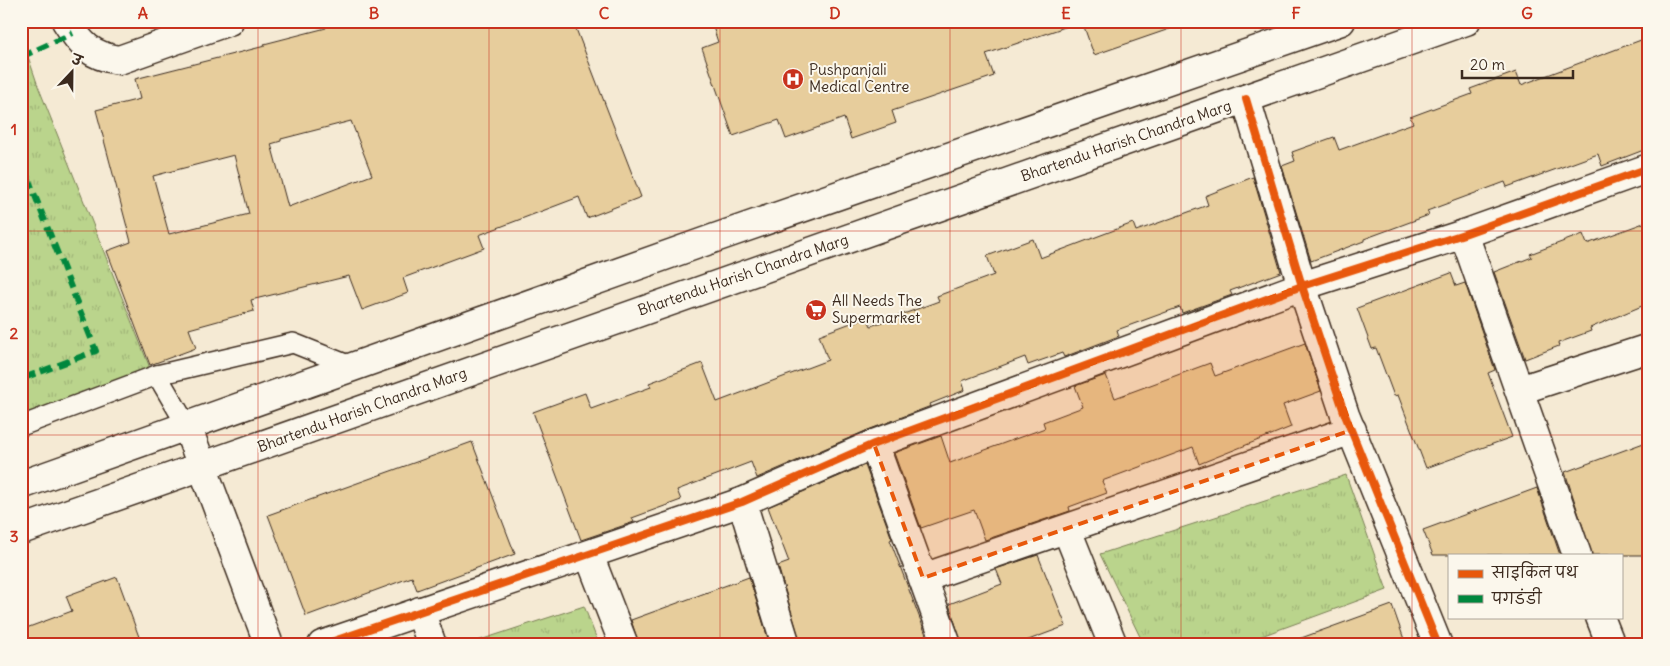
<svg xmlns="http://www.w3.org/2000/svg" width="1670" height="666" font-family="Delius,'Playpen Sans Deva',sans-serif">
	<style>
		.park { fill: url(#park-tufts); stroke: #7a7f55 }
		.building { fill: #e7cd9c; stroke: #3b2a1e; fill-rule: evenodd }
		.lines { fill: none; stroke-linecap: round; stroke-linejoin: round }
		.lane-casing { stroke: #3b2a1e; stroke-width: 22 }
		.street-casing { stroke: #3b2a1e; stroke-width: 31 }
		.secondary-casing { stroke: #3b2a1e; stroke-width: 31 }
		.lane { stroke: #fbf7ec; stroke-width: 19 }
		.street { stroke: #fbf7ec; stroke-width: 28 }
		.secondary { stroke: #fbf7ec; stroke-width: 28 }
		.quiet { stroke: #00873e; stroke-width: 6; stroke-dasharray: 12 6; stroke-linecap: butt }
		.cycleway-casing { stroke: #fbf7ec; stroke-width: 11 }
		.cycleway { stroke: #e8590c; stroke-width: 8 }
		.marked { fill: #e8590c; fill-opacity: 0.2; stroke: #e8590c; stroke-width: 4; stroke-dasharray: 10 6; stroke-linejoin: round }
		.grid { fill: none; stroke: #c8321e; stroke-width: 1; stroke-opacity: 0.55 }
		.labels { text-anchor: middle; stroke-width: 4; stroke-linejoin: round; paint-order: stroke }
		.poi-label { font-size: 15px; fill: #3b2a1e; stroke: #fbf7ec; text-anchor: start }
		.street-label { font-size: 15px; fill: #3b2a1e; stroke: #fbf7ec }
		.neatline { fill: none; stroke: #c8321e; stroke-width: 2 }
		.grid-label { font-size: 16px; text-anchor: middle; font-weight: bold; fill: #c8321e }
	</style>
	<defs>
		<pattern id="park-tufts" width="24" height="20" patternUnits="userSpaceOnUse" patternTransform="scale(1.25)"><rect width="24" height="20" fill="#bad48c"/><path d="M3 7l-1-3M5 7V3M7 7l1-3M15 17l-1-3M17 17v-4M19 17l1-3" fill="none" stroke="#a1b678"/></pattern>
	</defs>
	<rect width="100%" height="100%" fill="#f5ead4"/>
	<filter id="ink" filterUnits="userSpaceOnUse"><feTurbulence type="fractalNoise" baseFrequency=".02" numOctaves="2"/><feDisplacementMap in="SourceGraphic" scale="10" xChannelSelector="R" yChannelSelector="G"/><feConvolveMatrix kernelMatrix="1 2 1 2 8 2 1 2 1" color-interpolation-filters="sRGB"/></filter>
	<g filter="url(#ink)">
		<!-- park -->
		<g class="park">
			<polygon points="21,36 38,86 152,373 21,419"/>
			<polygon points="1346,475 1387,590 1237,645 1144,645 1100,554"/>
			<polygon points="584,606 599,645 465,645"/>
		</g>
		<!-- building -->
		<g class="building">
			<path d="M324 21H573L641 197 587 218 579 197 479 235 484 248 403 278 408 293 362 310 349 276 251 300 254 311 189 329 196 348 150 365 107 251 131 242 96 110 140 99 135 79 265 46 264 44 326 28ZM351 121 372 175 288 207 271 144 281 141V139ZM234 155 249 214 169 234 153 176Z"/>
			<polygon points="711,21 1067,21 1068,26 986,54 994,76 892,111 896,123 851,139 844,118 786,139 779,120 733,136 702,48 718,42"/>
			<polygon points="1082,21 1177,21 1178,26 1094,55"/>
			<polygon points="1649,37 1649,148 1602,166 1598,154 1507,187 1505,182 1427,211 1429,215 1364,239 1364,241 1311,261 1282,166 1295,161 1292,152 1334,137 1339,150 1413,123 1410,117 1472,94 1470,89 1516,72 1521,85"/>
			<polygon points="1253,177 1281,272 1230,291 1232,295 1182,313 1180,307 1117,330 1119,336 1064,357 1062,353 1028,365 1025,357 962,381 965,390 930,404 931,406 868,430 757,478 751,462 677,490 681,500 632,518 634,522 581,540 533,412 585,393 591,409 651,387 649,383 702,363 717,402 828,360 819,335 867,317 871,326 939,301 937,296 994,275 987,256 1033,239 1040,258 1133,223 1136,231 1208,205 1205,196"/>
			<polygon points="1649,221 1649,303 1590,328 1591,331 1558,343 1559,346 1525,359 1494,272 1532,257 1530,254 1583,234 1587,244"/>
			<polygon points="1451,273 1456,286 1465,283 1495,370 1488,373 1512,437 1426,468 1398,395 1394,396 1376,348 1372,349 1357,308"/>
			<polygon points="1305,343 1321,391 1283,405 1291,427 1199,464 1193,447 1102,481 1107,493 1069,507 1070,511 985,540 974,510 921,528 894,453 941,436 950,463 1045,428 1043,422 1083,407 1075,386 1106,375 1115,398 1210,363 1215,376"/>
			<polygon points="1649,441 1649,555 1592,555 1565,472"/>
			<polygon points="472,442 515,554 417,590 412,577 306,616 268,515"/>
			<polygon points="865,465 892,539 890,540 930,645 801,645 778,566 789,562 768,507"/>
			<polygon points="1537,488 1560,555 1433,555 1423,530"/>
			<polygon points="1038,555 1066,626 1015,645 962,645 949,604 1002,584 996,569"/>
			<polygon points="117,577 142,645 21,645 21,630 72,611 66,596"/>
			<polygon points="749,577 770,645 639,645 631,620"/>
			<polygon points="1392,605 1406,645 1294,645 1293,641"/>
		</g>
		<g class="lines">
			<!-- lane casing -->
			<g class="lane-casing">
				<g id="lane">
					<polyline points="157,375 187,426"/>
					<polyline points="21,426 157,375 293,343 353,367"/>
				</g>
			</g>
			<!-- street casing -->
			<g class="street-casing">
				<g id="street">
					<path d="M66 21C81 45 91 56 119 60L229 21"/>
					<polyline points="1246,99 1302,286 1345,415 1438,645"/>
					<polyline points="1464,234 1577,555"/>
					<polyline points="1520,390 1649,348"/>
					<polyline points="187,426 269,645"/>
					<polyline points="874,444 947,645"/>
					<polyline points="742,502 786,645"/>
					<polyline points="1067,530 1113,645"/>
					<polyline points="589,555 624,645"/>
					<polyline points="923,578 1352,430"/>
					<polyline points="420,611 432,645"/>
					<polyline points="1600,617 1611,645"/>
					<polyline points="322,645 742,502 874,444 1302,286 1464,234 1649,168"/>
				</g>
			</g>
			<!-- secondary casing -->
			<g class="secondary-casing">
				<g id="secondary">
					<polyline points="21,485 715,238 1341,21"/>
					<polyline points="21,530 1466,21"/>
				</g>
			</g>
			<!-- lane -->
			<use href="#lane" class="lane"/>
			<!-- street -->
			<use href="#street" class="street"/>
			<!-- secondary -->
			<use href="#secondary" class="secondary"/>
			<!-- quiet -->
			<g class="quiet">
				<polyline points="21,57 73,33"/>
				<polyline points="21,160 96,351 21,379"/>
			</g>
			<!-- cycleway casing -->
			<g class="cycleway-casing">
				<g id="cycleway">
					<polyline points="1246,99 1302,286 1345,415 1438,645"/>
					<polyline points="322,645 742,502 874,444 1302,286 1464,234 1649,168"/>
				</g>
			</g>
			<!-- cycleway -->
			<use href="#cycleway" class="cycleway"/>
		</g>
	</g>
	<!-- marked area -->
	<path class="marked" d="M1302 286 1352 430 923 578 874 444Z"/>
	<!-- grid -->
	<path class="grid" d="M258 21V645M489 21V645M720 21V645M950 21V645M1181 21V645M1412 21V645M21 231H1649M21 435H1649"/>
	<!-- icons -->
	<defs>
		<g id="hospital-disc" transform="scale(1.125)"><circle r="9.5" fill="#c8321e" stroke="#fbf7ec"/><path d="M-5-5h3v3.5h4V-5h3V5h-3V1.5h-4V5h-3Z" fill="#fff"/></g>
		<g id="supermarket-disc" transform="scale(1.125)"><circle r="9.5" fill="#c8321e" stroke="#fbf7ec"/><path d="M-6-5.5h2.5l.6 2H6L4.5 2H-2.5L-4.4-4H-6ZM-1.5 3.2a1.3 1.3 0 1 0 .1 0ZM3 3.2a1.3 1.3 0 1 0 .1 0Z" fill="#fff"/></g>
	</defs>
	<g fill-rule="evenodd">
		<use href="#hospital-disc" x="793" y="79"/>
		<use href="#supermarket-disc" x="816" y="310"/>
	</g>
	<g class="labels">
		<!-- poi labels -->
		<g class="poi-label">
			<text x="809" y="75">Pushpanjali<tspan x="809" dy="17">Medical Centre</tspan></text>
			<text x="832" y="306">All Needs The<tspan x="832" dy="17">Supermarket</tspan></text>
		</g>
		<!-- street labels -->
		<g class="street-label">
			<text transform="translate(1126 141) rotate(-19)" y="5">Bhartendu Harish Chandra Marg</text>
			<text transform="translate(743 275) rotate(-19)" y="5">Bhartendu Harish Chandra Marg</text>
			<text transform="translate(362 410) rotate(-20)" y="5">Bhartendu Harish Chandra Marg</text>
		</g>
	</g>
	<!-- margin -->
	<rect width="1670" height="666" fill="none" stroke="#fbf7ec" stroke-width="55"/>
	<!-- legend -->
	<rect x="1448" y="554" width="175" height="65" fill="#fbf7ec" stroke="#aea59a"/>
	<rect x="1458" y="570" width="25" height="8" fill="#e8590c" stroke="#aea59a"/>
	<text x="1492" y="578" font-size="15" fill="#3b2a1e">साइकिल पथ</text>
	<rect x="1458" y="595" width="25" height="8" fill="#00873e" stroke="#aea59a"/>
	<text x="1492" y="604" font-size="15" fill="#3b2a1e">पगडंडी</text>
	<!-- north arrow -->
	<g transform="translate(72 72) rotate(22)" stroke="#fbf7ec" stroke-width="4" paint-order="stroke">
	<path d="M0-4L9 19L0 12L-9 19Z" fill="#3b2a1e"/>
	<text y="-8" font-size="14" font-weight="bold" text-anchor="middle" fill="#3b2a1e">उ</text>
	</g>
	<!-- scale -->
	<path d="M1462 70v8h111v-8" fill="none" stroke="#3b2a1e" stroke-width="2.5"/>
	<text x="1470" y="70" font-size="15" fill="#3b2a1e" stroke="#fbf7ec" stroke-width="4" paint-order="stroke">20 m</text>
	<rect x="28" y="28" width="1614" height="610" class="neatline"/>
	<g class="grid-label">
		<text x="143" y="19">A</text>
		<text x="374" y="19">B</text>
		<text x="604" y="19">C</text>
		<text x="835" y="19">D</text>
		<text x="1066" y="19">E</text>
		<text x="1296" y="19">F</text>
		<text x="1527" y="19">G</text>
		<text x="14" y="135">1</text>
		<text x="14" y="339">2</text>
		<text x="14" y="542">3</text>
	</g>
</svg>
